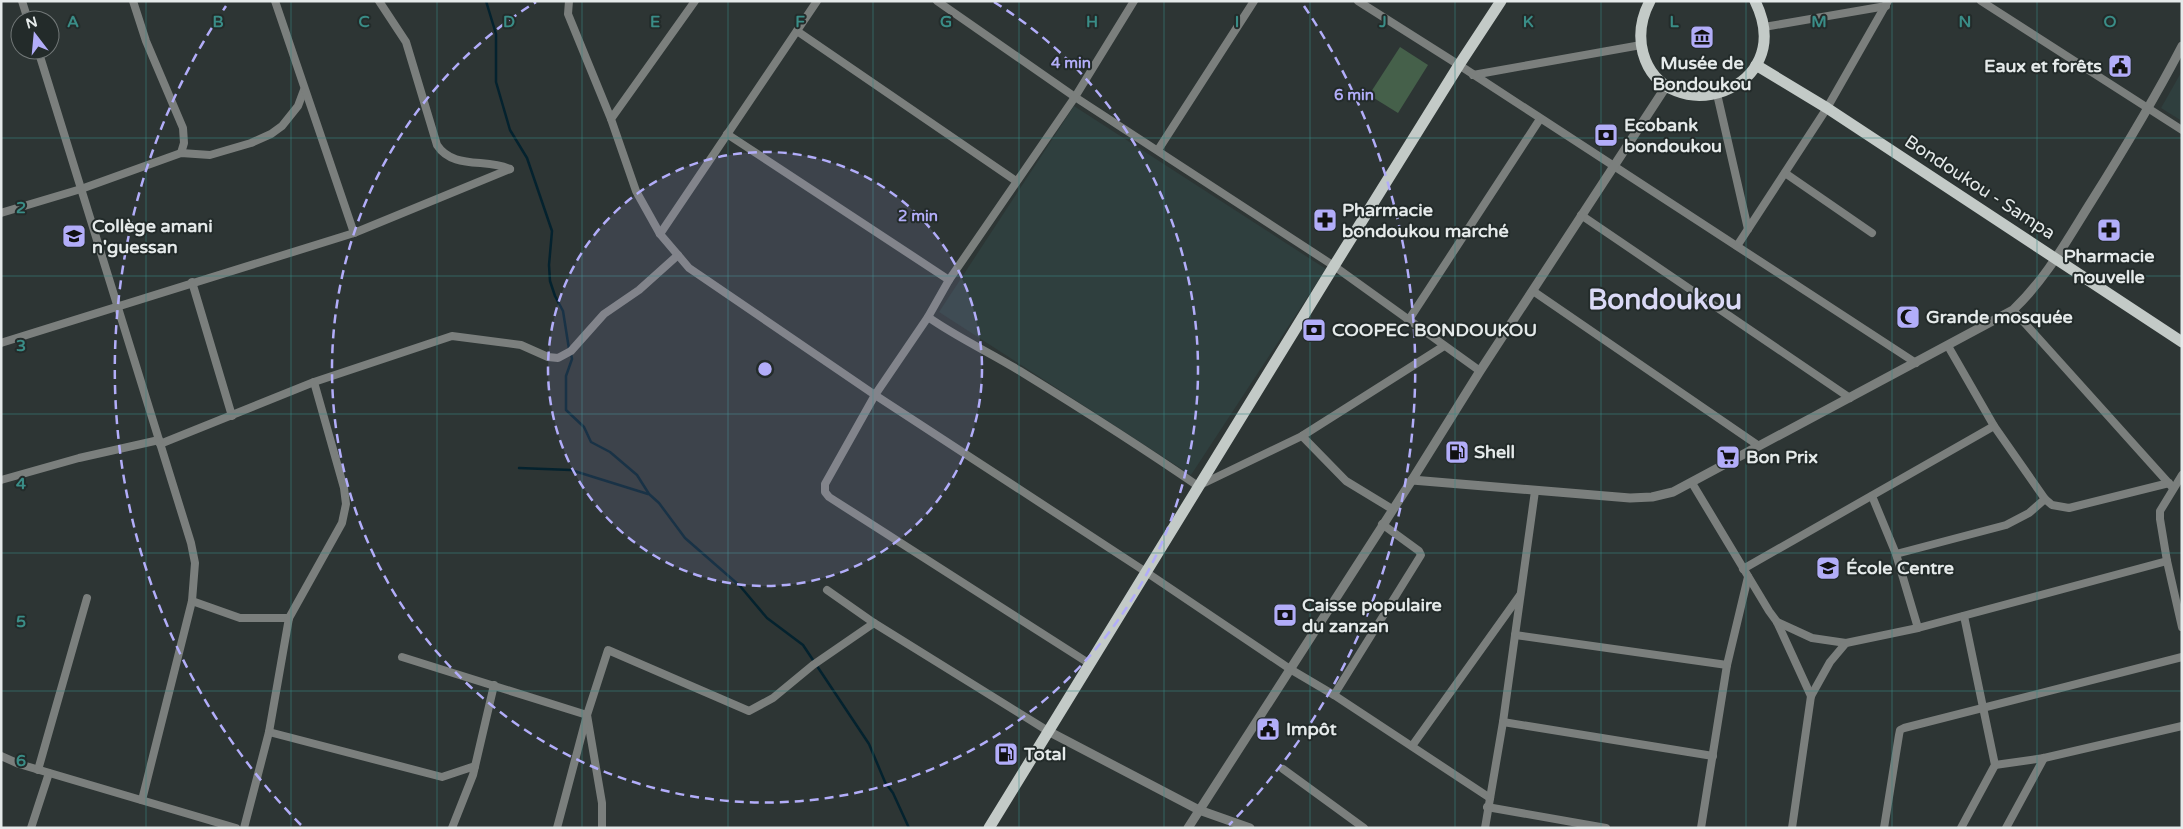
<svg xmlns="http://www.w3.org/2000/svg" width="2183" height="829" font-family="'Varela Round',sans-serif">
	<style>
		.built { fill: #2f3f3e }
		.green { fill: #45604a }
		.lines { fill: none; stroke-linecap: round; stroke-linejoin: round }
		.stream { stroke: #04222e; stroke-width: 2.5 }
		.minor { stroke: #7b7f7d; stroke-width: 8 }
		.tertiary { stroke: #7b7f7d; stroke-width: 9 }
		.primary { stroke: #c3cac7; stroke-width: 11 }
		.grid { fill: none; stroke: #3a8d87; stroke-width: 1; stroke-opacity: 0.55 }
		.ring { fill: none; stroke: #b2adf9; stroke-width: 2.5; stroke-dasharray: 9 6 }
		.labels { text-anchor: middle; stroke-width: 4; stroke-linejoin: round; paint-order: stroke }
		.poi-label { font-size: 18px; font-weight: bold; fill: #e5eaea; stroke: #232b2a; text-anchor: start }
		.street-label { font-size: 18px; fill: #e5eaea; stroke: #232b2a }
		.town-label { font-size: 28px; font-weight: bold; fill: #dad9f6; stroke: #232b2a }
		.grid-label { font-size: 16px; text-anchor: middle; font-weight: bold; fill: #3a8d87; stroke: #232b2a; stroke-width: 4; stroke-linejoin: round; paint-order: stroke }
		.centre { fill: #b2adf9; stroke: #232b2a; stroke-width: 2.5 }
		.ring-label { font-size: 15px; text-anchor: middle; font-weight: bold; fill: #b2adf9; stroke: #232b2a; stroke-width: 4; stroke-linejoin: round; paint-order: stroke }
	</style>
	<rect width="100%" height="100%" fill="#2d3534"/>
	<!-- built -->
	<g class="built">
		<polygon points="2182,71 2182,121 2161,108"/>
		<polygon points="1074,106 1326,269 1191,475 939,312"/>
	</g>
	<!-- green -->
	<polygon class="green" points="1400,47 1428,65 1398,113 1369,95"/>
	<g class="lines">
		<!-- stream -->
		<g class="stream">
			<polyline points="486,1 496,34 496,82 510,130 527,158 552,231 549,265 550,281 555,296 563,311 569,349"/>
			<polyline points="571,354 572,359 566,376 566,410 584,427 591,442 610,452 637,475 649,494 659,503 685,538 740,586 767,618 803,645 869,744 885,782 893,793 909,828"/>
			<polyline points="519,468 571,470 648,494"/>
		</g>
		<!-- minor -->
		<g class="minor">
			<polyline points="22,1 28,20"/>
			<polyline points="133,1 146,41 183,128 184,143 181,153"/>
			<path d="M379 1 406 42 437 145C453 170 487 158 510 169"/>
			<polyline points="569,1 568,14 611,119"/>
			<polyline points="695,1 611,119 636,191 660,234 689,268 875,395 1146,572 1290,669 1334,695 1490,798"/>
			<polyline points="937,1 1075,97 1334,266 1480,371"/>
			<polyline points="1358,1 1459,65 1916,363"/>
			<polyline points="1981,1 2182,130"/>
			<polyline points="1764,27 1886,6"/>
			<polyline points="797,31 1016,181"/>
			<polyline points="38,50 191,543 195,563 192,601 142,800"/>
			<polyline points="1473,75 1641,45"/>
			<polyline points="1717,94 1748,229"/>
			<polyline points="727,134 949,280"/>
			<polyline points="1158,150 1254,1"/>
			<polyline points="1785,173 1872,233"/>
			<polyline points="1,213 81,189 181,153 210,155 251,143 271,134 282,126 298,106 304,90"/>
			<polyline points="1581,215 1850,398"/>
			<polyline points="354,233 510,169"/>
			<polyline points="660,234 817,1"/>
			<polyline points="1737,246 1827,108 1888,1"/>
			<polyline points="192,282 232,416"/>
			<polyline points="1533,291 1759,446"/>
			<polyline points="2013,310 2173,488"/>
			<path d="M928 317C958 338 989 352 1020 371 1080 408 1140 446 1198 486L1302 436 1444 346"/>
			<polyline points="1408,321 1540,119"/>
			<polyline points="1,343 354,233 275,1"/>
			<polyline points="1302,436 1346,481 1392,509"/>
			<polyline points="160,444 314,382 452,336 521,345 548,357 558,358 571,351 604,314 639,290 678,255"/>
			<polyline points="1,480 79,458 159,440"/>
			<polyline points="1692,483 1769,611 1777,622 1811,696"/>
			<polyline points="1872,496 1896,554 1918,628"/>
			<polyline points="2045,499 2052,505 2069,508 2169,483"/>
			<polyline points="1896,554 2006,525 2029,513 2045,499 1994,426 1948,346"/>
			<polyline points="2167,561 2182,627"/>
			<polyline points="1743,569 1994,426"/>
			<polyline points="827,590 874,623 1048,731"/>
			<polyline points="192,601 240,618 289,618"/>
			<polyline points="1777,622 1812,638 1846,643"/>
			<polyline points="1515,635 1727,665"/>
			<polyline points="402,657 587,715 602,803 602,828"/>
			<polyline points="1090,664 829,497 825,492 825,484 875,395 928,317 949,280 1075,97 1134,1"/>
			<polyline points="1334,695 1421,555 1419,551 1382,524"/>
			<polyline points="1503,722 1713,756"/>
			<polyline points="269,732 442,777 475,766"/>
			<polyline points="1412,746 1520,595"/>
			<polyline points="1,756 19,764 236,828"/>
			<polyline points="1995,765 2044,758 2182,726"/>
			<polyline points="1283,769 1364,828"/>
			<polyline points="38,770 87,598"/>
			<polyline points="1487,807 1606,828"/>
			<polyline points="31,828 49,773"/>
			<polyline points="244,828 269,732 289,618 342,523 346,504 344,488 314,382"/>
			<polyline points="452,828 473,775 494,685"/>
			<polyline points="557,828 587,715 608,650 749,711 773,698 813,665 874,623"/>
			<polyline points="1485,828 1503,722 1535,491"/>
			<polyline points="1701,828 1727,665 1748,577"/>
			<polyline points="1792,828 1811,696 1830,662 1846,643 1918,628 2167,561 2160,519 2160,511 2182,475"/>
			<polyline points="1884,828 1899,735 1900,730 1904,728 2182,657"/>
			<polyline points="1961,828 1995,765 1964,616"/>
			<polyline points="2006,828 2044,758"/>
		</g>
		<!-- tertiary -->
		<g class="tertiary">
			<path d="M1412 480 1630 498 1652 497 1673 492 2013 310C2046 279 2067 240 2091 202 2123 151 2154 100 2182 46"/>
			<polyline points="1048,731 1199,810 1250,828"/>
			<polyline points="1188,828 1412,480 1480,371 1667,85"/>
		</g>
		<!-- primary -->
		<g class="primary">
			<path d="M1650 1C1641 18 1638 34 1643 53 1665 132 1800 92 1755 1"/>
			<polyline points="1756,65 1827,108 2182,342"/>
			<polyline points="989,828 1334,266 1459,65 1501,1"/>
		</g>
	</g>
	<!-- grid -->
	<path class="grid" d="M146 1V828M291 1V828M437 1V828M582 1V828M728 1V828M873 1V828M1019 1V828M1164 1V828M1310 1V828M1455 1V828M1601 1V828M1746 1V828M1892 1V828M2037 1V828M1 138H2182M1 276H2182M1 414H2182M1 553H2182M1 691H2182"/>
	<!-- distance rings -->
	<circle cx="765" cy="369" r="217" fill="#b2adf9" fill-opacity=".12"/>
	<g class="ring">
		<circle cx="765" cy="369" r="217"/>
		<path d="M994 2A433 433 0 1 1 536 2"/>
		<path d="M301 825A650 650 0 0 1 226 6M1304 6A650 650 0 0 1 1229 825"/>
	</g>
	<!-- icons -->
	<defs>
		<g id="museum-square" transform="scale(1.25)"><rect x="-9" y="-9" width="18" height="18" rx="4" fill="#b2adf9" stroke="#232b2a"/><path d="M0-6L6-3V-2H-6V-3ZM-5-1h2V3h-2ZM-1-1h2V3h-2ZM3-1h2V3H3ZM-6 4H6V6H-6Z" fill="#111"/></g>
		<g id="civic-square" transform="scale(1.25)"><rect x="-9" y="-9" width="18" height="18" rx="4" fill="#b2adf9" stroke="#232b2a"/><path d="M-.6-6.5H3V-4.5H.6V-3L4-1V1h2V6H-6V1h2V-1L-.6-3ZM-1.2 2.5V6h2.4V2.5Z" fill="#111"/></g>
		<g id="bank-square" transform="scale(1.25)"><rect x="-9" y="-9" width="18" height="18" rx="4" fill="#b2adf9" stroke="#232b2a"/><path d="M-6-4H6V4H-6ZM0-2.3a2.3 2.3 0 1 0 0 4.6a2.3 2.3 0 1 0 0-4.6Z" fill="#111"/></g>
		<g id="pharmacy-square" transform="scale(1.25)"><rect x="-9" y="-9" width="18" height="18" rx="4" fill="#b2adf9" stroke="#232b2a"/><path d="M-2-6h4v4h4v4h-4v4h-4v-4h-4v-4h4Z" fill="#111"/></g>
		<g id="school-square" transform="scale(1.25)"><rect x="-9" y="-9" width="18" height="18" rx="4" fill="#b2adf9" stroke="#232b2a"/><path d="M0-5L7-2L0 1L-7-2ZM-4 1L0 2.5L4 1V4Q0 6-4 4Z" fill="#111"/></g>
		<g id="mosque-square" transform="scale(1.25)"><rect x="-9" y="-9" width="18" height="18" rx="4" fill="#b2adf9" stroke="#232b2a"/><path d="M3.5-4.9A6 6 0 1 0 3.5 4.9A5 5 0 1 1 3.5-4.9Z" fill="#111"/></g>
		<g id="fuel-square" transform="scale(1.25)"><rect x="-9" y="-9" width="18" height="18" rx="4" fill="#b2adf9" stroke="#232b2a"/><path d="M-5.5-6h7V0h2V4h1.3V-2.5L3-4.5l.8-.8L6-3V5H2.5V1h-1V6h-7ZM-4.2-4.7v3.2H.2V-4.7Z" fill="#111"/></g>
		<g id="supermarket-square" transform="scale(1.25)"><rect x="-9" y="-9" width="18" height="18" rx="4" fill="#b2adf9" stroke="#232b2a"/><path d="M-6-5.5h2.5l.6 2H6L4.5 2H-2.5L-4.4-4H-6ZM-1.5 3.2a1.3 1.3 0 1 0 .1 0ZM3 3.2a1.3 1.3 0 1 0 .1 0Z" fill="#111"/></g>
	</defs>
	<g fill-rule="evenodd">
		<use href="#museum-square" x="1702" y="37"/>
		<use href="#civic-square" x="2120" y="66"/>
		<use href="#bank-square" x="1606" y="135"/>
		<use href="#pharmacy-square" x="1325" y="220"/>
		<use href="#pharmacy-square" x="2109" y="230"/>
		<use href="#school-square" x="74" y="236"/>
		<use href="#mosque-square" x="1908" y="317"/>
		<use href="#bank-square" x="1314" y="330"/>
		<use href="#fuel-square" x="1457" y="452"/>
		<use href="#supermarket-square" x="1728" y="457"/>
		<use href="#school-square" x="1828" y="568"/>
		<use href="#bank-square" x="1285" y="615"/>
		<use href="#civic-square" x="1268" y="729"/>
		<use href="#fuel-square" x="1006" y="754"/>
	</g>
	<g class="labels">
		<!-- poi labels -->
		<g class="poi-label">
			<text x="1702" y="69" text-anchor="middle">Musée de<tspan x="1702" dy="21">Bondoukou</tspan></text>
			<text x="2102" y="72" text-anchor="end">Eaux et forêts</text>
			<text x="1624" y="131">Ecobank<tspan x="1624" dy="21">bondoukou</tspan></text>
			<text x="1342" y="216">Pharmacie<tspan x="1342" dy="21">bondoukou marché</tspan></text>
			<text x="92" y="232">Collège amani<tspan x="92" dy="21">n'guessan</tspan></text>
			<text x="2109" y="262" text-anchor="middle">Pharmacie<tspan x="2109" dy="21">nouvelle</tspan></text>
			<text x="1926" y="323">Grande mosquée</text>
			<text x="1332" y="336">COOPEC BONDOUKOU</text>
			<text x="1474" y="458">Shell</text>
			<text x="1746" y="463">Bon Prix</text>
			<text x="1846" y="574">École Centre</text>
			<text x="1302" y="611">Caisse populaire<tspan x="1302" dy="21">du zanzan</tspan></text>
			<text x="1286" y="735">Impôt</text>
			<text x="1024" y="760">Total</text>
		</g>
		<!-- street labels -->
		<g class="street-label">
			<text transform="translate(1980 187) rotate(33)" y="6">Bondoukou - Sampa</text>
		</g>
		<!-- town labels -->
		<g class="town-label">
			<text x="1665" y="309">Bondoukou</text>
		</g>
	</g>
	<g class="grid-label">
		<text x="73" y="27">A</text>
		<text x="218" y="27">B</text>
		<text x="364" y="27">C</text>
		<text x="509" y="27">D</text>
		<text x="655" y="27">E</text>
		<text x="800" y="27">F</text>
		<text x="946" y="27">G</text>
		<text x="1092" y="27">H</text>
		<text x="1237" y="27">I</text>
		<text x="1383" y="27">J</text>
		<text x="1528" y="27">K</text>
		<text x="1674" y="27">L</text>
		<text x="1819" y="27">M</text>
		<text x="1965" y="27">N</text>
		<text x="2110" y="27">O</text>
		<text x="21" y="213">2</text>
		<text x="21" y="351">3</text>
		<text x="21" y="489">4</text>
		<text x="21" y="627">5</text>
		<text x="21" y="766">6</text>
	</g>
	<circle cx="765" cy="369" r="8" class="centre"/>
	<g class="ring-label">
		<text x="1071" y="68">4 min</text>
		<text x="1354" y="100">6 min</text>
		<text x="918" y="221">2 min</text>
	</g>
	<!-- border -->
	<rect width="2183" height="829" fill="none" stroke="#e5eaea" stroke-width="5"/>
	<!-- north arrow -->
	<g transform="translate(35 35) rotate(344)"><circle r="24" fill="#232b2a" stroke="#717777"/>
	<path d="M0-4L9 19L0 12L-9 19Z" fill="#b2adf9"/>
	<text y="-8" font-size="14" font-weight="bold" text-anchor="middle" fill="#e5eaea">N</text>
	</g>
</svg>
